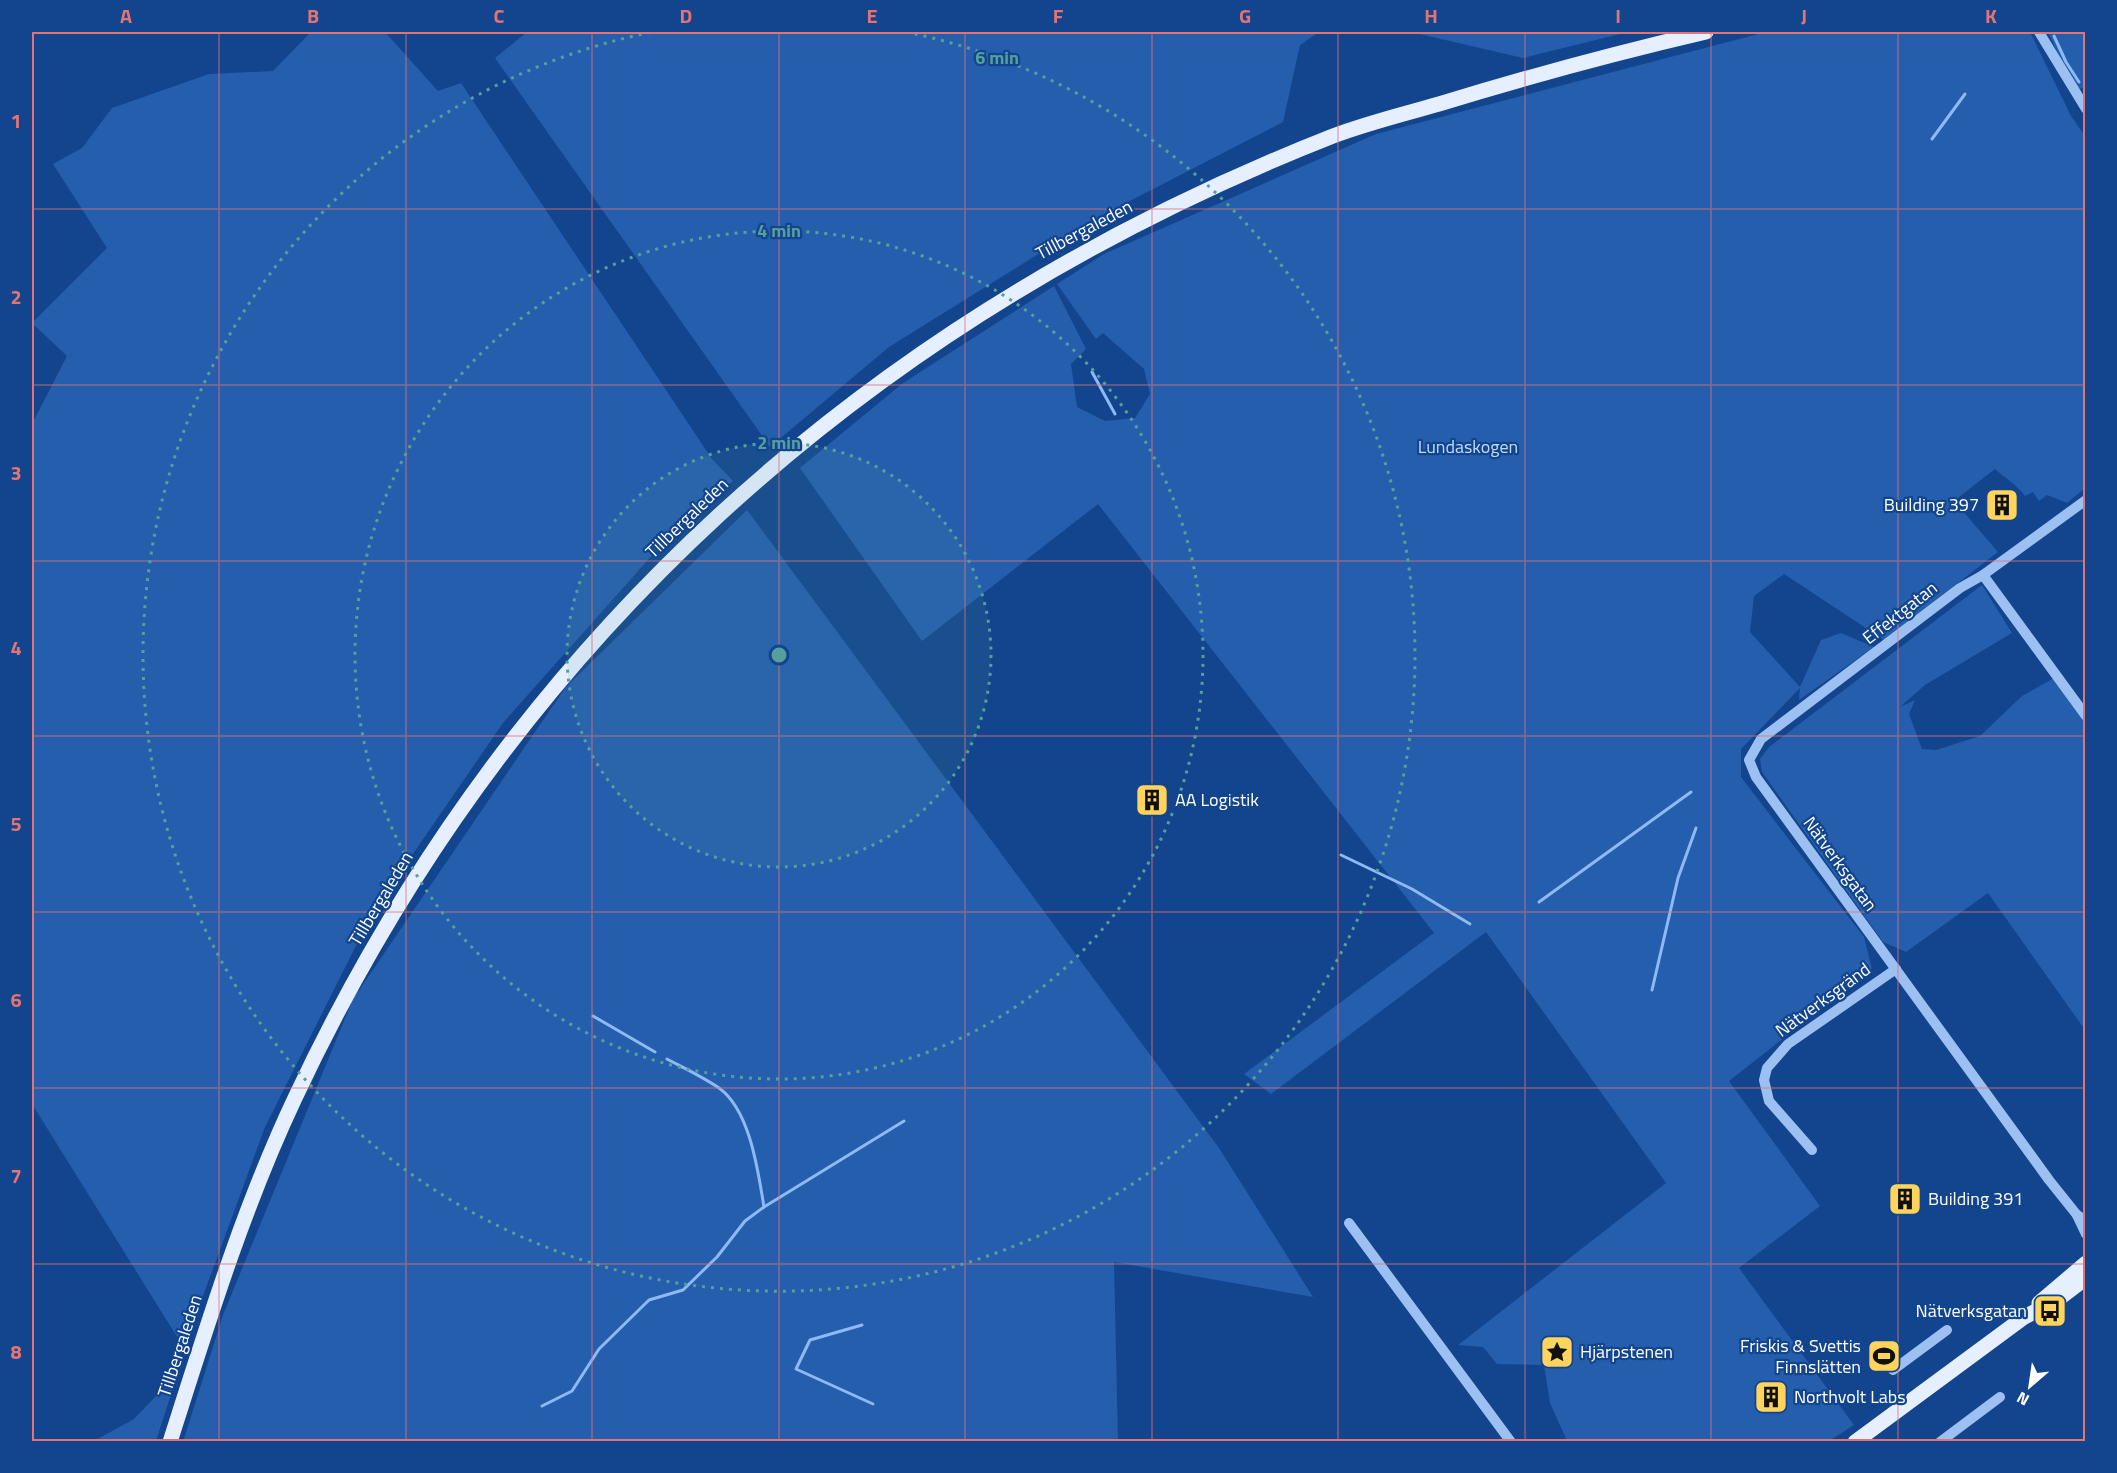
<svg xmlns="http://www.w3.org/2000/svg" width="2117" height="1473" font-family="'Titillium Web',sans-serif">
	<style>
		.green { fill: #245ead }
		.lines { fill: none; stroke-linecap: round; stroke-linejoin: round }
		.stream { stroke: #8dbaf5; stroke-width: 3 }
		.minor { stroke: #9cc0f1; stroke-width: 10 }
		.major { stroke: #e6efff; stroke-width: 15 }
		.grid { fill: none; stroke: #e47373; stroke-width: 1.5; stroke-opacity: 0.55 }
		.ring { fill: none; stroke: #579f9a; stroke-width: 3; stroke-dasharray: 3 6 }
		.labels { text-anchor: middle; stroke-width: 4.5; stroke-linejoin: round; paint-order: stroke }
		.street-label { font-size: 18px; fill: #fff; stroke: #12458e }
		.park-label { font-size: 18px; fill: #c2dbfc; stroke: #12458e }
		.poi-label { font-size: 18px; fill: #fff; stroke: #12458e; text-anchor: start }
		.centre { fill: #579f9a; stroke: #12458e; stroke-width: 3 }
		.ring-label { font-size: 18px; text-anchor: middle; font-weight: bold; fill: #579f9a; stroke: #12458e; stroke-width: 4.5; stroke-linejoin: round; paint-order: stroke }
		.neatline { fill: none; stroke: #e47373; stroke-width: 2 }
		.grid-label { font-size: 20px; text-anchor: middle; font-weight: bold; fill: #e47373 }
	</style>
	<rect width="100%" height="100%" fill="#12458e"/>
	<!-- green -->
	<g class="green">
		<polygon points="311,32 385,32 438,91 461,83 712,459 733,481 662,544 503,723 373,912 265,1127 184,1348 32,1104 32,424 67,356 32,323 107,248 53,164 82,148 112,108 209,74 273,71"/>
		<polygon points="527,32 1319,32 1300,45 1283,122 1093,220 889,347 770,447 495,58"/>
		<polygon points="1411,32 1628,32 1523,58"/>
		<path d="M1766 32H2030L2071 116 2085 136V488L2067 503 2047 495 2039 501 2033 492 2025 496C2017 485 2005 478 1995 469L1954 501 1998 552 1884 640 1784 574 1754 596 1750 632 1800 687 1821 640 1841 633 1874 647 1799 700 1800 688 1741 749V777L1864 937 1872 969 1729 1081 1820 1206 1739 1268 1854 1425 1829 1441H1567L1550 1403 1544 1365 1497 1364 1483 1347 1458 1345 1666 1183 1486 932 1271 1094 1244 1074 1434 933 1098 504 922 641 800 468 903 383 1054 286 1086 349 1071 364 1077 407 1105 421 1135 418 1150 394 1144 369 1103 333 1096 339 1057 284 1104 254 1376 134Z"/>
		<polygon points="2048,32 2085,32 2085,87 2079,89 2065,69"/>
		<polygon points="747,510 1219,1148 1313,1297 1114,1262 1118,1441 183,1442 223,1315 353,999 565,688"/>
		<polygon points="1982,585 2012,633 1925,685 1900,707 1915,700 1909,714 1922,749 1936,750 1980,736 2022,696 2054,678 2085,722 2085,1030 1988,893 1906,952 1883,942 1762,772 1760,759 1769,747"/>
		<polygon points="178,1373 156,1441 94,1441 134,1419"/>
	</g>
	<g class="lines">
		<!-- stream -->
		<g class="stream">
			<polyline points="2054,36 2066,62 2079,82"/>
			<polyline points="1932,139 1965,94"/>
			<polyline points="1092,372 1115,414"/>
			<polyline points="1341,855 1412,889 1470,924"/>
			<polyline points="1539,902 1691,792"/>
			<polyline points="1652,990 1678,878 1696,828"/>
			<polyline points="593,1016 655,1052"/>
			<path d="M667 1059C684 1068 703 1077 719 1088 750 1110 758 1171 764 1207L904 1121"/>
			<polyline points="862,1325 810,1340 796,1369 873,1404"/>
			<polyline points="542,1406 572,1391 599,1349 649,1300 683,1290 717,1257 745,1221 764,1207"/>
		</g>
		<!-- minor -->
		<g class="minor">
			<polyline points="2039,32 2086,109"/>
			<polyline points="2086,500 1983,575 1960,588 1761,739 1749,760 1756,777 2049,1180 2077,1215 2086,1221"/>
			<polyline points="1983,575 2086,716"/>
			<polyline points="1812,1150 1769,1101 1764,1080 1767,1068 1788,1044 1896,969"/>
			<polyline points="2077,1215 2086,1234"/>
			<polyline points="1349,1223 1511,1442"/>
			<polyline points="1893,1370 1947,1330"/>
			<polyline points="1940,1442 2000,1397"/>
		</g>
		<!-- major -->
		<g class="major">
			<polyline points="2039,1303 2086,1263"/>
			<path d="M170 1442C207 1326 243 1208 295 1098 508 643 867 319 1333 136 1367 123 1404 114 1439 104 1527 77 1616 53 1706 32"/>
			<polyline points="1855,1442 2023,1318 2061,1297 2086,1278"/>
		</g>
	</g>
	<!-- grid -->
	<path class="grid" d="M219 32V1442M406 32V1442M592 32V1442M779 32V1442M965 32V1442M1152 32V1442M1338 32V1442M1525 32V1442M1711 32V1442M1898 32V1442M32 209H2086M32 385H2086M32 561H2086M32 736H2086M32 912H2086M32 1088H2086M32 1264H2086"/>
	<!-- distance rings -->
	<circle cx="779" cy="655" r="212" fill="#579f9a" fill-opacity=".12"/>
	<g class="ring">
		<circle cx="779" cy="655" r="212"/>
		<circle cx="779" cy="655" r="424"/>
		<path d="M906 32A636 636 0 1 1 652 32"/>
	</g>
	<!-- icons -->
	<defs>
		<g id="building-square" transform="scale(1.725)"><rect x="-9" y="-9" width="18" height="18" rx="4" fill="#ffd45c" stroke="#12458e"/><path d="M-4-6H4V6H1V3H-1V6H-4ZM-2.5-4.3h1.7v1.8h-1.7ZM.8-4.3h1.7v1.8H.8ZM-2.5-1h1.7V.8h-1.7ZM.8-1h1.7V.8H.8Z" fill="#111"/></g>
		<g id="bus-square" transform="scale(1.725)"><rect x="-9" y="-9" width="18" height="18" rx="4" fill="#ffd45c" stroke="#12458e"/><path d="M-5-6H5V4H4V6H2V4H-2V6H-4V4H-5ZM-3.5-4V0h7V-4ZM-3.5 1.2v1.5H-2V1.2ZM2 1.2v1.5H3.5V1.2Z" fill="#111"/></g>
		<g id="sight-square" transform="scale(1.725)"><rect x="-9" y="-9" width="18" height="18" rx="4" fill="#ffd45c" stroke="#12458e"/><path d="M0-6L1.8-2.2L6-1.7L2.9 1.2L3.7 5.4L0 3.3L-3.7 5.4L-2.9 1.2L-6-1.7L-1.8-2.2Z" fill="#111"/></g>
		<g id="stadium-square" transform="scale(1.725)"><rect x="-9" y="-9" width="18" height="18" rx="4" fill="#ffd45c" stroke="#12458e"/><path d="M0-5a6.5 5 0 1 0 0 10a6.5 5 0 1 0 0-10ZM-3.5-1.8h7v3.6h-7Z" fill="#111"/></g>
	</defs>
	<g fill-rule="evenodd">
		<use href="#building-square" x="2002" y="505"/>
		<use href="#building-square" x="1152" y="800"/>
		<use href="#building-square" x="1905" y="1199"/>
		<use href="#bus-square" x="2050" y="1311"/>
		<use href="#sight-square" x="1557" y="1352"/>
		<use href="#stadium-square" x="1884" y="1356"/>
		<use href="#building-square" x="1771" y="1397"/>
	</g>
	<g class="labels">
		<!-- street labels -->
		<g class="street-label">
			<text transform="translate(1084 230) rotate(-28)" y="6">Tillbergaleden</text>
			<text transform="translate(687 518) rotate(-44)" y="6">Tillbergaleden</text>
			<text transform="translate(1900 613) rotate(-38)" y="6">Effektgatan</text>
			<text transform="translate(1840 864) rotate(54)" y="6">Nätverksgatan</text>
			<text transform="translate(381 899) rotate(-59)" y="6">Tillbergaleden</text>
			<text transform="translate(1823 1000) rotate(-36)" y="6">Nätverksgränd</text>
			<text transform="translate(180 1346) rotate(-72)" y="6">Tillbergaleden</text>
		</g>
		<!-- park labels -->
		<g class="park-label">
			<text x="1468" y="453">Lundaskogen</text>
		</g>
		<!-- poi labels -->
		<g class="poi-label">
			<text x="1979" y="511" text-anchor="end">Building 397</text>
			<text x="1175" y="806">AA Logistik</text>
			<text x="1928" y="1205">Building 391</text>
			<text x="2027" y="1317" text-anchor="end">Nätverksgatan</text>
			<text x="1861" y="1352" text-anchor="end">Friskis &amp; Svettis<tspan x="1861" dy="21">Finnslätten</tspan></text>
			<text x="1580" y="1358">Hjärpstenen</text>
			<text x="1794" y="1403">Northvolt Labs</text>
		</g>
	</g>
	<circle cx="779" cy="655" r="9" class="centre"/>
	<g class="ring-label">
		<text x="997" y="64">6 min</text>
		<text x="779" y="237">4 min</text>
		<text x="779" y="449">2 min</text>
	</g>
	<!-- border -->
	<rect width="2117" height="1473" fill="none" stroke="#12458e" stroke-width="66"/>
	<!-- north arrow -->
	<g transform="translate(2030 1386) rotate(209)" stroke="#12458e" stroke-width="4.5" paint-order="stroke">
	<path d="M0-4.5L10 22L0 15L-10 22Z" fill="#ffffff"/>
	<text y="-9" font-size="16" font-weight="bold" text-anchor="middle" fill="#ffffff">N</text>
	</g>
	<rect x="33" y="33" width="2051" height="1407" class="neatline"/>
	<g class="grid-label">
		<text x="126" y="23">A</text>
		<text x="313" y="23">B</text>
		<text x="499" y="23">C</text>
		<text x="686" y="23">D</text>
		<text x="872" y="23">E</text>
		<text x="1058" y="23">F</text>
		<text x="1245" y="23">G</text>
		<text x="1431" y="23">H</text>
		<text x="1618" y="23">I</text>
		<text x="1804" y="23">J</text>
		<text x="1991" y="23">K</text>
		<text x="16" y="128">1</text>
		<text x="16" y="304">2</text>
		<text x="16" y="480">3</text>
		<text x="16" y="655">4</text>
		<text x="16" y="831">5</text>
		<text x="16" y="1007">6</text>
		<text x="16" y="1183">7</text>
		<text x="16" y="1359">8</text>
	</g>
</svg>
